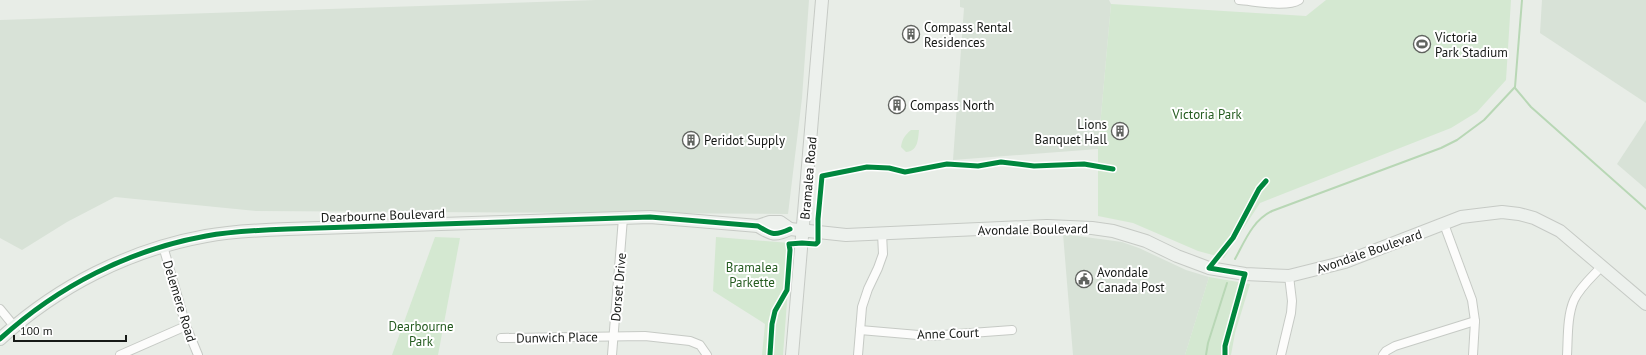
<svg xmlns="http://www.w3.org/2000/svg" width="1646" height="355" font-family="'PT Sans',sans-serif">
	<style>
		.built { fill: #d8e2d7 }
		.green { fill: #d4e8d1 }
		.lines { fill: none; stroke-linecap: round; stroke-linejoin: round }
		.stream { stroke: #b8d7b5; stroke-width: 2 }
		.street-casing { stroke: #c6cac5; stroke-width: 10 }
		.secondary-casing { stroke: #c6cac5; stroke-width: 14 }
		.street { stroke: #fcfcfb; stroke-width: 8 }
		.secondary { stroke: #edf1ed; stroke-width: 12 }
		.cycleway-casing { stroke: #fff; stroke-width: 8 }
		.cycleway { stroke: #00873e; stroke-width: 5 }
		.labels { text-anchor: middle; stroke-width: 4; stroke-linejoin: round; paint-order: stroke }
		.poi-label { font-size: 13px; fill: #161916; stroke: #fff; text-anchor: start }
		.park-label { font-size: 13px; fill: #245b1f; stroke: #fff }
		.street-label { font-size: 13px; fill: #161916; stroke: #fff }
	</style>
	<rect width="100%" height="100%" fill="#e8ede7"/>
	<!-- built -->
	<g class="built">
		<polygon points="596,0 809,0 802,98 788,214 256,211 115,197 67,222 22,250 0,238 0,20"/>
		<polygon points="960,0 1109,0 1111,4 1098,149 953,160 964,8 960,7"/>
		<polygon points="1542,0 1646,0 1646,103 1540,33"/>
		<polygon points="1646,120 1646,189 1617,164"/>
		<polygon points="1063,234 1122,242 1139,248 1186,270 1209,277 1185,355 1073,355"/>
	</g>
	<!-- green -->
	<g class="green">
		<polygon points="1326,0 1511,0 1506,80 1477,112 1451,128 1260,203 1224,258 1198,251 1133,223 1098,216 1098,149 1111,4 1306,16"/>
		<path d="M911 130H919C918 140 918 151 906 152L901 147C902 139 905 135 911 130Z"/>
		<polygon points="435,237 460,238 438,355 392,355"/>
		<polygon points="716,237 790,243 789,275 783,355 762,355 765,324 713,291"/>
		<polygon points="1209,277 1250,284 1235,333 1231,355 1185,355"/>
	</g>
	<g class="lines">
		<!-- stream -->
		<g class="stream">
			<polyline points="1515,88 1531,107 1646,209"/>
			<path d="M1235 259C1245 241 1252 221 1272 211L1441 148 1457 140 1484 120 1515 87 1522 0"/>
			<polyline points="1206,355 1208,343 1227,283"/>
		</g>
		<!-- street casing -->
		<g class="street-casing">
			<g id="street">
				<path d="M1239 0C1254 1 1286 8 1299 0"/>
				<polyline points="1444,224 1472,300 1475,321 1473,355"/>
				<polyline points="163,246 186,326 198,355"/>
				<polyline points="0,309 14,326"/>
				<polyline points="860,330 930,336 1012,330"/>
				<polyline points="501,338 645,336 690,341 700,345 707,355"/>
				<polyline points="120,355 186,326"/>
				<polyline points="612,355 623,218"/>
				<polyline points="858,355 862,307 868,289 878,268 883,254 882,233"/>
				<polyline points="1281,355 1291,313 1292,301 1289,276"/>
				<polyline points="1383,355 1386,351 1395,346 1475,321"/>
				<path d="M1567 355C1568 338 1567 316 1574 300 1580 287 1592 277 1602 266"/>
			</g>
		</g>
		<!-- secondary casing -->
		<g class="secondary-casing">
			<g id="secondary">
				<polyline points="758,226 770,222 780,222 790,229 846,235 1047,226 1092,228 1113,231 1146,241 1177,256 1209,268 1245,274 1289,276 1345,262 1461,217 1502,212 1519,214 1534,218 1560,231 1646,304"/>
				<path d="M0 339C58 286 129 250 206 236 233 231 260 230 288 229L650 217 758 226C772 235 775 236 790 229"/>
				<polyline points="792,355 822,0"/>
			</g>
		</g>
		<!-- street -->
		<use href="#street" class="street"/>
		<!-- secondary -->
		<use href="#secondary" class="secondary"/>
		<!-- cycleway casing -->
		<g class="cycleway-casing">
			<g id="cycleway">
				<path d="M0 339C58 286 129 250 206 236 233 231 260 230 288 229L650 217 758 226C772 235 775 236 790 229"/>
				<polyline points="770,355 772,324 775,311 787,290 790,250 789,244 802,243 816,244 818,242 818,219 822,176 867,167 889,168 905,172 947,164 978,166 1001,162 1034,166 1084,164 1113,169"/>
				<polyline points="1225,355 1225,346 1245,274 1209,268 1233,238 1259,189 1266,181"/>
			</g>
		</g>
		<!-- cycleway -->
		<use href="#cycleway" class="cycleway"/>
	</g>
	<!-- icons -->
	<defs>
		<g id="building-ring" transform="scale(0.9)"><circle r="9.5" fill="#fff" stroke="#60635f" stroke-width="1.5"/><path d="M-4-6H4V6H1V3H-1V6H-4ZM-2.5-4.3h1.7v1.8h-1.7ZM.8-4.3h1.7v1.8H.8ZM-2.5-1h1.7V.8h-1.7ZM.8-1h1.7V.8H.8Z" fill="#60635f"/></g>
		<g id="stadium-ring" transform="scale(0.9)"><circle r="9.5" fill="#fff" stroke="#60635f" stroke-width="1.5"/><path d="M0-5a6.5 5 0 1 0 0 10a6.5 5 0 1 0 0-10ZM-3.5-1.8h7v3.6h-7Z" fill="#60635f"/></g>
		<g id="civic-ring" transform="scale(0.9)"><circle r="9.5" fill="#fff" stroke="#60635f" stroke-width="1.5"/><path d="M-.6-6.5H3V-4.5H.6V-3L4-1V1h2V6H-6V1h2V-1L-.6-3ZM-1.2 2.5V6h2.4V2.5Z" fill="#60635f"/></g>
	</defs>
	<g fill-rule="evenodd">
		<use href="#building-ring" x="911" y="34"/>
		<use href="#stadium-ring" x="1422" y="44"/>
		<use href="#building-ring" x="897" y="105"/>
		<use href="#building-ring" x="1120" y="131"/>
		<use href="#building-ring" x="691" y="140"/>
		<use href="#civic-ring" x="1084" y="279"/>
	</g>
	<g class="labels">
		<!-- poi labels -->
		<g class="poi-label">
			<text x="924" y="32">Compass Rental<tspan x="924" dy="15">Residences</tspan></text>
			<text x="1435" y="42">Victoria<tspan x="1435" dy="15">Park Stadium</tspan></text>
			<text x="910" y="110">Compass North</text>
			<text x="1107" y="129" text-anchor="end">Lions<tspan x="1107" dy="15">Banquet Hall</tspan></text>
			<text x="704" y="145">Peridot Supply</text>
			<text x="1097" y="277">Avondale<tspan x="1097" dy="15">Canada Post</tspan></text>
		</g>
		<!-- park labels -->
		<g class="park-label">
			<text x="1207" y="119">Victoria Park</text>
			<text x="752" y="272">Bramalea<tspan x="752" dy="15">Parkette</tspan></text>
			<text x="421" y="331">Dearbourne<tspan x="421" dy="15">Park</tspan></text>
		</g>
		<!-- street labels -->
		<g class="street-label">
			<text transform="translate(808 178) rotate(-85)" y="5">Bramalea Road</text>
			<text transform="translate(383 215) rotate(-2)" y="5">Dearbourne Boulevard</text>
			<text transform="translate(1033 229) rotate(-1)" y="5">Avondale Boulevard</text>
			<text transform="translate(1369 251) rotate(-19)" y="5">Avondale Boulevard</text>
			<text transform="translate(618 287) rotate(-85)" y="5">Dorset Drive</text>
			<text transform="translate(180 301) rotate(73)" y="5">Delemere Road</text>
			<text transform="translate(948 333) rotate(-2)" y="5">Anne Court</text>
			<text transform="translate(557 337) rotate(-1)" y="5">Dunwich Place</text>
		</g>
	</g>
	<!-- scale -->
	<path d="M14 335v6h112v-6" fill="none" stroke="#161916" stroke-width="2"/>
	<text x="20" y="335" font-size="12" fill="#161916" stroke="#ffffff" stroke-width="3" paint-order="stroke">100 m</text>
</svg>
